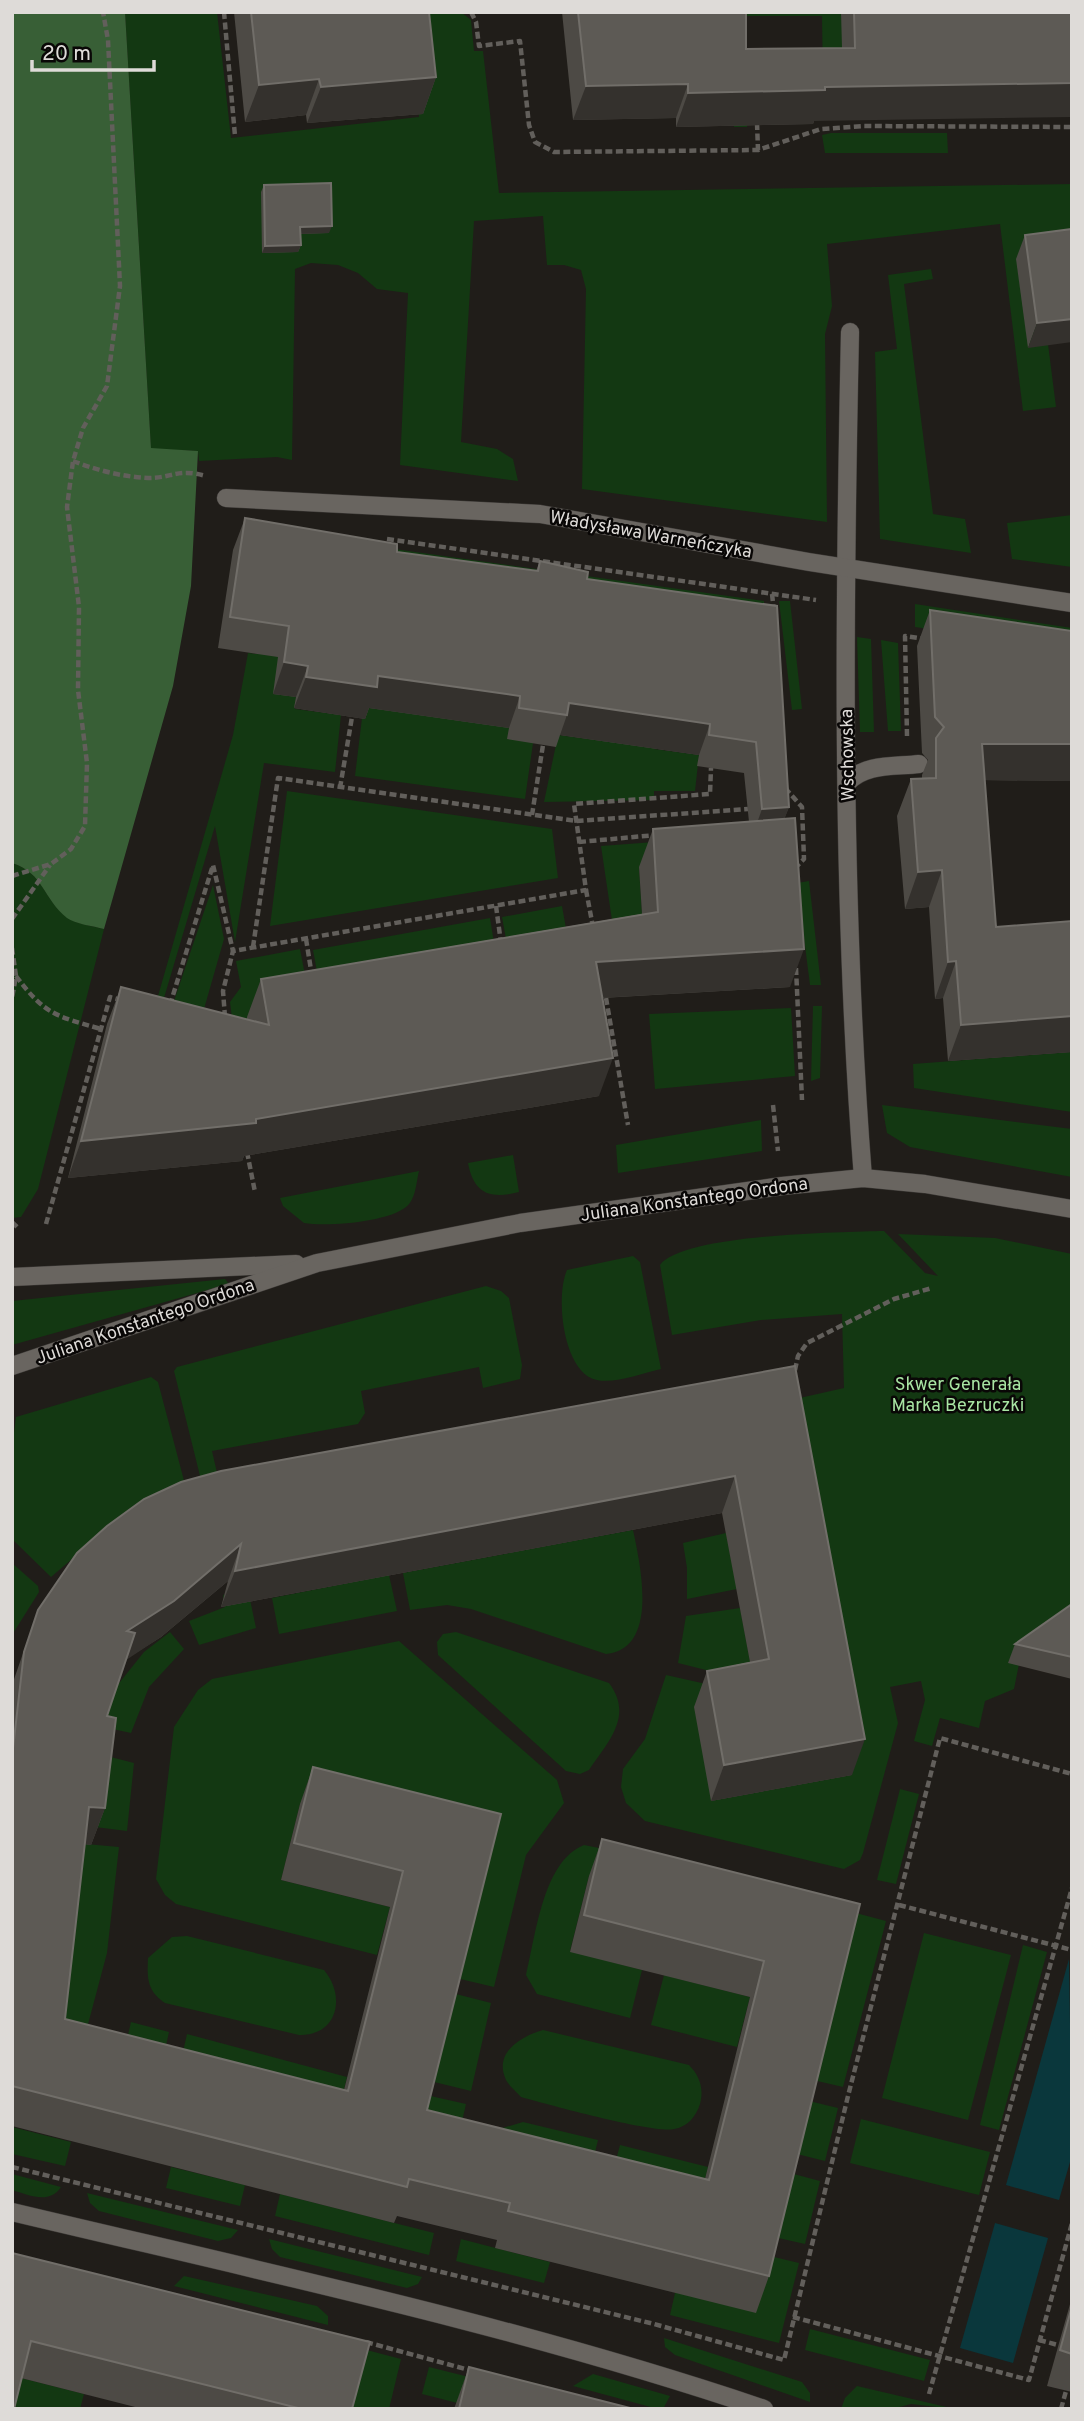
<svg xmlns="http://www.w3.org/2000/svg" width="1084" height="2421" font-family="Overpass,sans-serif">
	<style>
		.green { fill: #133812 }
		.forest { fill: #385f36 }
		.water { fill: #0a373c }
		.lines { fill: none; stroke-linecap: round; stroke-linejoin: round }
		.minor-casing { stroke: #3d3a37; stroke-width: 19 }
		.path { stroke: #625f5b; stroke-width: 4.5; stroke-dasharray: 7 3.5; stroke-linecap: butt }
		.minor { stroke: #696560; stroke-width: 18 }
		.wall { fill: #4d4a45 }
		.shaded-wall { fill: #34312d }
		.building { fill: #5d5a55; stroke: #716e69; stroke-width: 2 }
		.labels { text-anchor: middle; stroke-width: 5; stroke-linejoin: round; paint-order: stroke }
		.street-label { font-size: 18px; fill: #dedbd8; stroke: #090706 }
		.park-label { font-size: 18px; fill: #a8e5a3; stroke: #090706 }
	</style>
	<rect width="100%" height="100%" fill="#201d19"/>
	<!-- green -->
	<g class="green">
		<polygon points="125,12 217,12 231,138 419,117 409,19 352,12 461,12 471,20 474,51 483,51 499,193 1072,184 1072,252 1048,344 1056,407 1023,411 1000,224 827,244 832,306 825,334 827,522 582,489 586,289 581,270 564,265 547,265 543,216 474,221 461,442 497,449 513,459 518,481 400,465 408,293 377,289 358,273 338,265 311,263 295,269 292,460 277,457 199,461 198,451 151,449"/>
		<polygon points="733,12 841,12 845,48 823,82 822,16 747,16 747,127 734,127"/>
		<polygon points="831,133 947,133 948,153 825,153 822,135"/>
		<polygon points="931,269 933,279 904,284 933,514 965,519 971,553 880,539 875,352 897,349 888,275"/>
		<polygon points="1072,515 1072,567 1012,559 1007,523"/>
		<polygon points="288,534 764,601 766,638 659,710 654,749 699,755 695,791 654,791 654,800 544,802 558,735 603,741 609,703 509,728 533,743 525,799 355,776 362,718 365,718 296,697 295,709 341,715 335,772 264,763 235,942 215,826 164,998 158,996 233,735 248,653 257,654"/>
		<polygon points="779,601 790,601 802,709 792,710"/>
		<polygon points="915,604 1072,628 1072,650 915,627"/>
		<polygon points="857,637 871,639 874,732 860,732"/>
		<polygon points="881,640 898,643 901,731 888,731"/>
		<polygon points="287,791 552,829 558,878 270,926"/>
		<polygon points="708,838 639,867 644,945 617,954 601,846"/>
		<path d="M12 863C44 873 43 899 67 917 75 924 93 926 104 929L38 1189 21 1217 12 1218Z"/>
		<polygon points="809,881 821,985 810,985 797,883"/>
		<polygon points="213,885 224,939 204,1009 174,1001"/>
		<polygon points="562,906 572,962 512,972 502,917"/>
		<polygon points="490,918 499,974 323,1004 313,950"/>
		<polygon points="300,949 311,1006 256,1065 238,1068 230,1002 241,987 236,961"/>
		<polygon points="813,1006 822,1006 820,1078 811,1081"/>
		<polygon points="791,1008 795,1076 655,1089 649,1014"/>
		<polygon points="1072,1052 1072,1112 914,1088 913,1064"/>
		<polygon points="882,1105 1072,1129 1072,1177 910,1147 887,1133"/>
		<polygon points="761,1120 762,1151 618,1173 616,1145"/>
		<path d="M513 1155 519 1192C491 1199 474 1195 468 1163Z"/>
		<path d="M419 1171C416 1183 416 1199 406 1207 388 1222 327 1227 304 1223L283 1206 280 1198Z"/>
		<path d="M884 1231 925 1273 938 1276 898 1234 995 1238 1072 1254V1619L1021 1654 1014 1689 985 1701 979 1728 940 1718 932 1746 914 1741 925 1700 921 1681 890 1687 898 1723 863 1853 860 1860 844 1869 645 1821 626 1803 621 1787 623 1769 645 1739 666 1675 724 1688 711 1801 852 1775 782 1402 844 1388 842 1314 761 1320 672 1335 660 1265C683 1234 842 1232 884 1231Z"/>
		<path d="M633 1256 640 1262 661 1369C643 1373 615 1384 597 1380 563 1373 555 1297 567 1270Z"/>
		<polygon points="225,1279 229,1284 12,1345 12,1301"/>
		<polygon points="486,1286 501,1291 509,1298 522,1365 520,1379 483,1388 479,1367 361,1391 365,1413 358,1424 212,1451 218,1477 201,1480 174,1371 177,1367"/>
		<polygon points="151,1377 158,1382 187,1492 86,1547 51,1577 12,1539 12,1448 16,1417"/>
		<path d="M633 1530C640 1563 660 1649 606 1654L471 1609 447 1605 410 1610 403 1573Z"/>
		<polygon points="726,1533 737,1589 687,1599 687,1568 683,1543"/>
		<polygon points="12,1563 38,1586 39,1592 12,1635"/>
		<polygon points="389,1575 397,1611 279,1634 272,1598"/>
		<polygon points="248,1590 256,1628 199,1645 189,1621 225,1607 223,1595"/>
		<polygon points="740,1608 751,1666 714,1672 678,1663 686,1616"/>
		<polygon points="170,1632 184,1649 149,1687 131,1733 71,1720 116,1687 144,1652"/>
		<path d="M456 1632 609 1683C634 1716 608 1742 589 1770L580 1774 566 1771 438 1655 437 1642 443 1634Z"/>
		<polygon points="399,1641 557,1780 564,1803 526,1855 494,1987 456,1978 300,1804 281,1880 390,1907 377,1955 176,1904 165,1895 156,1879 174,1727 198,1690 212,1679"/>
		<polygon points="103,1755 134,1763 127,1831 95,1827"/>
		<polygon points="900,1789 919,1794 896,1884 877,1880"/>
		<polygon points="75,1843 119,1847 107,1953 83,2043 53,2036"/>
		<path d="M584 1845 649 1858 886 1921 843 2087 813 2080 847 1941 589 1876 570 1951 642 1970 630 2018 537 1994 526 1975C536 1935 543 1861 584 1845Z"/>
		<polygon points="924,1933 1011,1955 968,2120 882,2098"/>
		<path d="M187 1936 324 1970C346 1996 338 2036 299 2035L165 2003C147 1991 147 1978 148 1958L172 1937Z"/>
		<polygon points="1023,1945 1047,1952 999,2130 980,2125"/>
		<polygon points="664,1975 750,1997 737,2047 651,2025"/>
		<polygon points="452,1993 491,2003 471,2091 430,2081"/>
		<polygon points="131,2022 169,2032 164,2054 119,2073"/>
		<path d="M543 2030 689 2065C700 2076 704 2089 700 2104 696 2117 687 2127 674 2129 655 2134 546 2104 521 2097 517 2092 509 2086 506 2080 493 2052 522 2036 543 2030Z"/>
		<polygon points="187,2034 347,2077 335,2127 175,2087"/>
		<polygon points="426,2095 466,2104 454,2156 414,2147"/>
		<polygon points="809,2101 838,2108 825,2161 781,2150"/>
		<polygon points="861,2119 990,2152 979,2195 850,2163"/>
		<polygon points="523,2122 598,2140 586,2189 499,2129"/>
		<polygon points="12,2127 71,2142 65,2166 12,2154"/>
		<polygon points="620,2145 708,2167 696,2216 607,2194"/>
		<polygon points="171,2167 245,2185 240,2206 166,2188"/>
		<polygon points="790,2173 820,2181 805,2244 774,2237"/>
		<path d="M12 2174 61 2187C49 2205 29 2195 12 2190Z"/>
		<polygon points="87,2193 238,2230 231,2238 218,2241 99,2211 90,2203"/>
		<polygon points="280,2194 434,2233 429,2255 275,2216"/>
		<polygon points="269,2239 422,2277 418,2284 407,2288 280,2257 272,2249"/>
		<polygon points="461,2239 550,2262 544,2283 456,2261"/>
		<polygon points="770,2256 799,2263 779,2343 670,2315 675,2293"/>
		<polygon points="184,2276 317,2306 328,2316 328,2325 174,2286"/>
		<polygon points="810,2329 930,2360 924,2381 805,2350"/>
		<polygon points="664,2338 802,2382 810,2393 810,2402 675,2355 665,2347"/>
		<polygon points="359,2348 401,2359 389,2409 349,2409"/>
		<polygon points="429,2367 597,2409 481,2409 422,2394"/>
		<polygon points="593,2374 670,2396 663,2409 658,2409 573,2386"/>
		<polygon points="17,2377 84,2394 80,2409 12,2409"/>
		<polygon points="857,2386 955,2409 911,2404 892,2409 841,2409 845,2398"/>
	</g>
	<!-- forest -->
	<path class="forest" d="M12 12H125L151 448 198 451 191 586 173 686 104 929C93 926 75 924 67 918 43 899 44 873 12 863Z"/>
	<!-- water -->
	<g class="water">
		<polygon points="1069,1959 1072,2155 1059,2200 1006,2185"/>
		<polygon points="995,2223 1048,2238 1013,2363 960,2348"/>
	</g>
	<g class="lines">
		<!-- minor casing -->
		<g class="minor-casing">
			<g id="minor">
				<path d="M850 332C844 614 841 897 863 1178"/>
				<polyline points="226,498 540,514 809,562 1072,603"/>
				<path d="M847 783C865 763 895 767 919 764"/>
				<polyline points="12,1277 296,1264"/>
				<polyline points="12,1366 317,1263 520,1223 782,1186 863,1178 925,1184 1072,1209"/>
				<path d="M12 2212C264 2272 519 2326 764 2409"/>
			</g>
		</g>
		<!-- path -->
		<g class="path">
			<polyline points="224,12 235,136"/>
			<polyline points="471,12 476,22 479,46 520,41 529,125 535,142 554,152 758,150 821,129 863,126 1072,127"/>
			<polyline points="757,123 758,150"/>
			<path d="M73 461C96 470 123 477 148 478 173 478 177 468 206 476"/>
			<polyline points="387,539 816,600"/>
			<polyline points="772,594 774,611"/>
			<polyline points="907,736 905,636 925,639"/>
			<polyline points="340,788 352,717"/>
			<polyline points="785,788 802,807 804,859 796,867"/>
			<polyline points="532,815 543,745"/>
			<polyline points="579,842 656,835"/>
			<polyline points="12,876 51,864 71,849 85,826 87,763 78,690 79,607 67,507 73,461 83,428 107,386 120,286 108,40 103,12"/>
			<polyline points="586,890 593,927"/>
			<polyline points="496,906 501,943"/>
			<polyline points="12,919 50,865"/>
			<polyline points="306,939 312,976"/>
			<polyline points="253,947 278,778 576,821 748,809"/>
			<polyline points="12,948 16,976 12,998"/>
			<polyline points="796,968 802,1100"/>
			<path d="M16 976C45 1015 56 1016 101 1029"/>
			<polyline points="606,998 628,1125"/>
			<polyline points="170,1005 213,865 233,951"/>
			<polyline points="225,1017 223,991 233,951 586,890 574,804 710,794 711,768"/>
			<polyline points="773,1105 778,1151"/>
			<polyline points="247,1152 255,1192"/>
			<polyline points="12,1222 18,1228"/>
			<polyline points="46,1224 110,997 121,1000"/>
			<polyline points="795,1370 798,1356 807,1343 894,1299 932,1288"/>
			<polyline points="899,1905 1072,1950"/>
			<polyline points="12,2167 654,2324 784,2360 848,2096 940,1738 1072,1774"/>
			<polyline points="793,2317 1029,2380 1072,2223"/>
			<polyline points="1039,2340 1058,2345"/>
			<polyline points="366,2342 473,2371"/>
			<polyline points="929,2394 1072,1888"/>
			<polyline points="1061,2409 1066,2391"/>
		</g>
		<!-- minor -->
		<use href="#minor" class="minor"/>
	</g>
	<!-- wall -->
	<g class="wall">
		<polygon points="234,12 429,12 436,77 423,114 307,123 306,115 245,122"/>
		<polygon points="562,12 746,12 746,49 842,48 841,12 1072,12 814,121 813,124 676,127 676,118 573,120"/>
		<polygon points="264,185 329,233 300,234 301,245 298,252 262,253 261,192"/>
		<polygon points="1072,229 1028,348 1016,259 1025,235"/>
		<polygon points="245,518 397,552 536,571 540,561 587,579 777,606 789,807 784,819 790,987 602,998 599,1096 244,1156 242,1161 68,1178 107,1024 121,987 247,1019 247,1017 261,979 642,914 639,867 653,829 749,822 744,773 697,766 699,755 560,735 556,747 507,739 509,728 369,708 365,719 294,708 296,697 273,694 278,657 218,648 233,550"/>
		<polygon points="930,610 1072,781 985,780 996,927 1072,921 1072,1052 948,1061 943,998 935,999 929,907 905,909 897,816 911,779 922,779 922,775 928,760 922,753 917,646"/>
		<polygon points="795,1366 852,1775 711,1801 694,1707 707,1671 750,1662 722,1513 221,1607 228,1581 161,1637 126,1659 107,1716 105,1808 91,1845 84,1844 65,2019 344,2090 390,1907 281,1880 300,1804 313,1767 501,1814 427,2110 705,2179 750,1997 570,1952 589,1876 602,1839 860,1904 769,2276 756,2313 495,2248 497,2240 397,2216 394,2223 12,2126 12,1685 38,1610"/>
		<polygon points="1072,1604 1072,1679 1008,1663 1015,1644"/>
		<polygon points="12,2253 352,2409 143,2409 21,2378"/>
		<polygon points="1072,2297 1072,2392 1047,2386"/>
		<polygon points="469,2367 634,2409 454,2409"/>
	</g>
	<!-- shaded-wall -->
	<g class="shaded-wall">
		<polygon points="436,77 423,114 307,123 321,87"/>
		<polygon points="319,79 306,115 245,122 259,85"/>
		<polygon points="1072,83 1072,117 814,121 813,124 676,127 688,93 825,87"/>
		<polygon points="688,84 676,118 573,120 586,86"/>
		<polygon points="332,226 329,233 298,234 300,227"/>
		<polygon points="301,245 298,252 262,253 265,246"/>
		<polygon points="1072,319 1072,342 1028,348 1037,323"/>
		<polygon points="284,662 308,666 296,697 273,694"/>
		<polygon points="378,676 520,696 509,728 369,708 365,719 294,708 306,677"/>
		<polygon points="569,703 710,724 699,755 560,735 567,715"/>
		<polygon points="982,744 1072,744 1072,781 969,780"/>
		<polygon points="789,807 777,839 751,840 762,809"/>
		<polygon points="942,870 929,907 905,909 918,872"/>
		<polygon points="804,949 790,987 582,999 596,962"/>
		<polygon points="956,961 943,998 935,999 948,962"/>
		<polygon points="1072,1016 1072,1052 948,1061 961,1025"/>
		<polygon points="613,1058 599,1096 244,1156 242,1161 68,1178 81,1141 256,1119"/>
		<polygon points="735,1476 722,1513 221,1607 235,1571"/>
		<polygon points="241,1544 228,1581 161,1637 114,1668 127,1631"/>
		<polygon points="865,1739 852,1775 711,1801 724,1765"/>
		<polygon points="89,1807 105,1808 91,1845 75,1843"/>
	</g>
	<!-- building -->
	<g class="building">
		<polygon points="251,12 429,12 436,77 321,87 319,79 259,85"/>
		<polygon points="578,12 746,12 746,49 855,48 854,12 1072,12 1072,83 825,87 825,90 688,93 688,84 586,86"/>
		<polygon points="331,183 332,226 300,227 301,245 265,246 264,185"/>
		<polygon points="1072,229 1072,319 1037,323 1025,235"/>
		<polygon points="245,518 397,544 397,552 538,571 540,561 588,572 587,579 777,606 789,807 762,809 756,742 709,735 710,724 569,703 567,715 519,708 520,696 378,676 377,687 306,677 308,666 284,662 289,626 230,617"/>
		<polygon points="930,610 1072,631 1072,744 982,744 996,927 1072,921 1072,1016 961,1025 956,961 948,962 942,870 918,872 911,779 936,778 936,738 944,727 935,717"/>
		<polygon points="795,818 804,949 596,962 613,1058 256,1119 256,1123 81,1141 121,987 269,1025 261,979 658,912 653,829"/>
		<polygon points="795,1366 865,1739 724,1765 707,1671 769,1659 735,1476 235,1571 241,1544 174,1601 127,1631 135,1633 107,1716 116,1718 105,1808 89,1807 65,2019 348,2091 403,1871 294,1843 313,1767 501,1814 427,2110 709,2180 764,1961 584,1915 602,1839 860,1904 769,2276 508,2211 510,2203 409,2179 407,2187 12,2086 12,1757 24,1652 38,1610 77,1553 107,1526 144,1499 181,1482 221,1471"/>
		<polygon points="1072,1604 1072,1657 1015,1644"/>
		<polygon points="12,2253 370,2342 352,2409 302,2409 31,2341 14,2409 12,2409"/>
		<polygon points="1072,2306 1072,2354 1060,2350"/>
		<polygon points="469,2367 634,2409 459,2409"/>
	</g>
	<g class="labels">
		<!-- street labels -->
		<g class="street-label">
			<text transform="translate(651 534) rotate(10)" y="6">Władysława Warneńczyka</text>
			<text transform="translate(847 755) rotate(-91)" y="6">Wschowska</text>
			<text transform="translate(694 1199) rotate(-8)" y="6">Juliana Konstantego Ordona</text>
			<text transform="translate(145 1321) rotate(-19)" y="6">Juliana Konstantego Ordona</text>
		</g>
		<!-- park labels -->
		<g class="park-label">
			<text x="958" y="1390">Skwer Generała<tspan x="958" dy="21">Marka Bezruczki</tspan></text>
		</g>
	</g>
	<!-- border -->
	<rect width="1084" height="2421" fill="none" stroke="#dedbd8" stroke-width="28"/>
	<!-- scale -->
	<path d="M32 60v10h122v-10" fill="none" stroke="#dedbd8" stroke-width="3.5"/>
	<text x="42" y="60" font-size="21" fill="#dedbd8" stroke="#090706" stroke-width="5" paint-order="stroke">20 m</text>
</svg>
